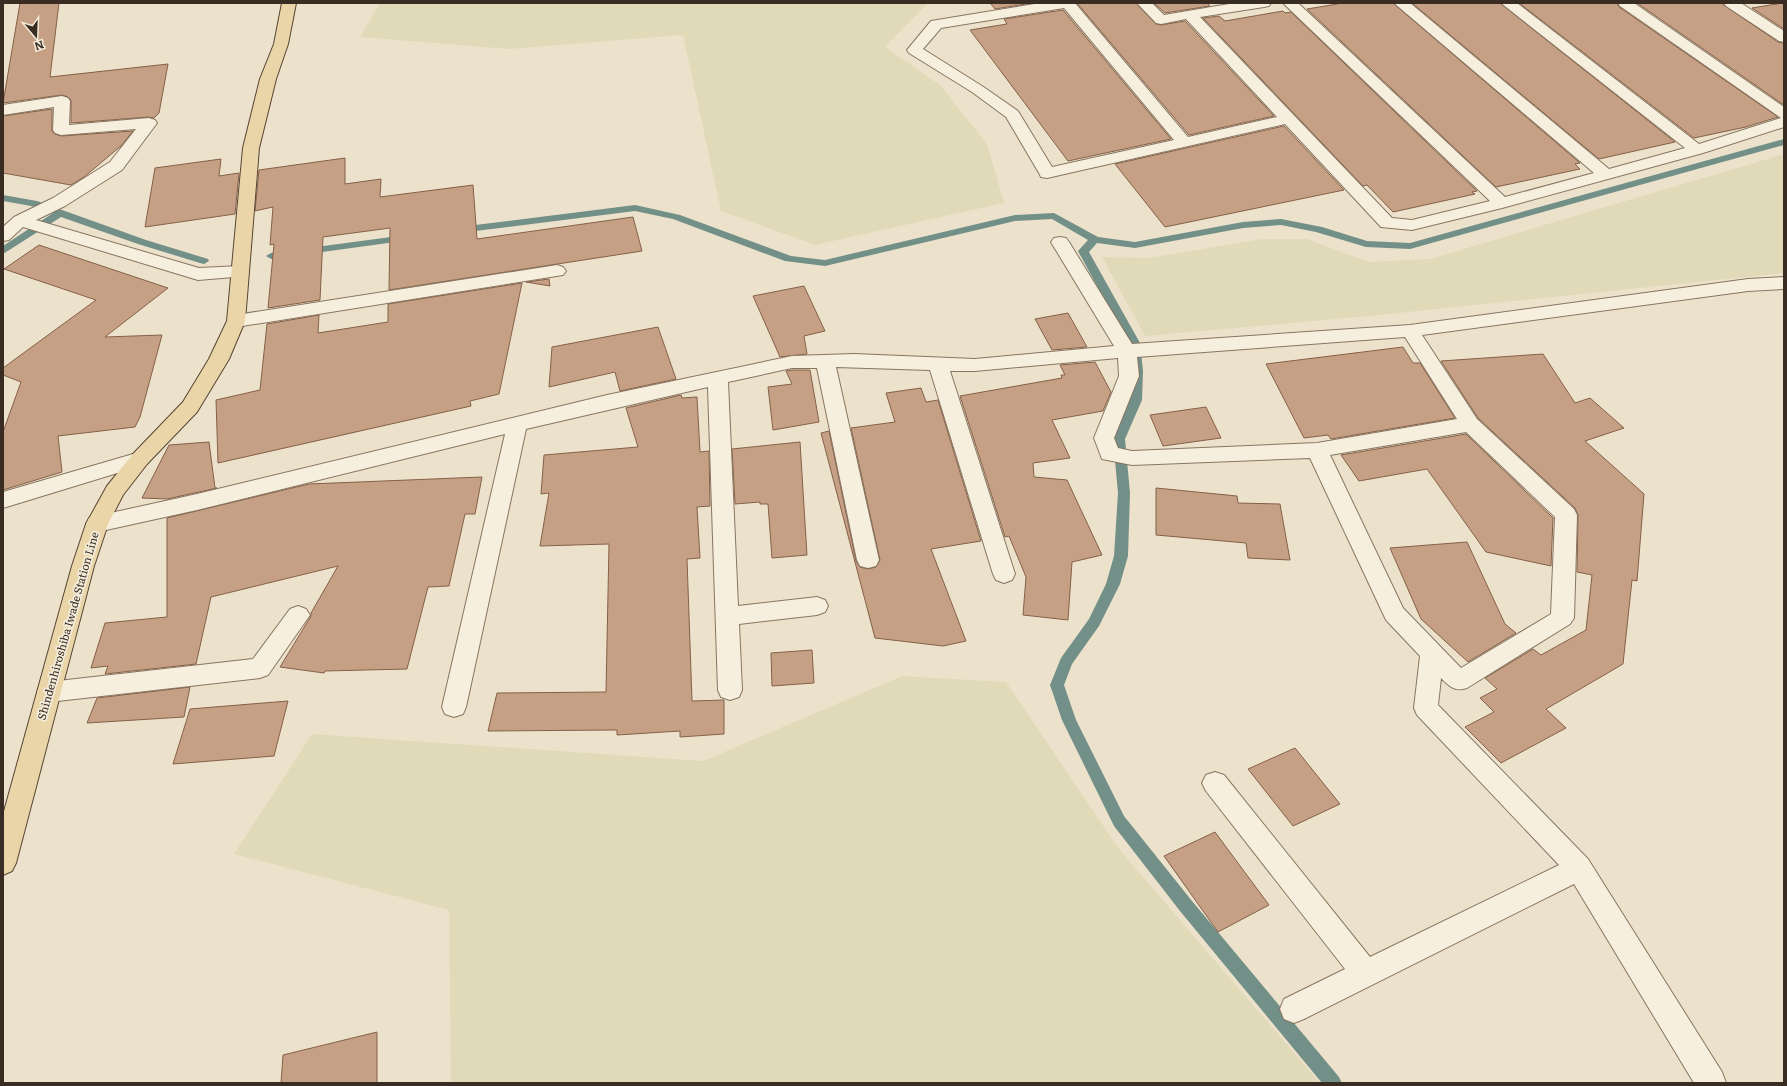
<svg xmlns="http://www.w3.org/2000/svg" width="1787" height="1086" font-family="Literata,serif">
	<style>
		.farmland { fill: #e1dab9 }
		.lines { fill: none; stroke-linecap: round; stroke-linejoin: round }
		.stream { fill: #728f88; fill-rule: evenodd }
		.building { fill: #c6a085; stroke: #856048 }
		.minor-casing { stroke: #877561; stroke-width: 2 }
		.major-casing { stroke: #564434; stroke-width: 2 }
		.minor { fill: #f7efde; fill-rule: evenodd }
		.major { fill: #ead5a8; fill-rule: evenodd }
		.labels { text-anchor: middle; stroke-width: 3.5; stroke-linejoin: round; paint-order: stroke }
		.street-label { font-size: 11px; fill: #392d23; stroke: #f4ecda }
	</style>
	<rect width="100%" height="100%" fill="#ece2cb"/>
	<!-- farmland -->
	<g class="farmland">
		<polygon points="380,3 928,3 885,47 940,85 987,144 1004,203 815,245 721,211 683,35 509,49 360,37"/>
		<polygon points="1784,154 1784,273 1370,316 1145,336 1102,257 1149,258 1261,239 1307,239 1369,262 1430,259"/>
		<polygon points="902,676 1006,682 1119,849 1320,1083 451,1083 449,910 234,854 312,734 703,761"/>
	</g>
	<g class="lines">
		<!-- stream -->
		<g class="stream">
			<polygon points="1784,139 1784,145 1410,249 1366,247 1316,232 1281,225 1243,228 1135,248 1097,243 1089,252 1140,343 1143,371 1142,400 1125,439 1130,493 1128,556 1120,584 1099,626 1072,664 1064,685 1076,720 1124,816 1192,901 1339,1077 1342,1083 1322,1083 1180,911 1114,826 1062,720 1050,685 1061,658 1089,619 1106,584 1114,556 1118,493 1113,439 1130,400 1131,371 1128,343 1078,251 1088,240 1052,219 1015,221 825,266 785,261 673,219 635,211 459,233 454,230 459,227 635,205 680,215 791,256 825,260 1015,215 1054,213 1098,237 1135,242 1243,222 1281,219 1322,227 1367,241 1410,243"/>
			<polygon points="3,195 37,201 146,240 208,259 209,261 204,264 200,263 138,244 61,217 3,254 3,246 53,213 31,206 3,201"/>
			<polygon points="406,235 411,238 410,240 271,259 266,256 271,253"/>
		</g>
	</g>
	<!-- building -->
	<g class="building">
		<polygon points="20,3 59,3 50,77 168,64 159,113 154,118 149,117 71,123 71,100 68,97 62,95 3,103"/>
		<polygon points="990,3 1032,3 995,9"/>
		<polygon points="1077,3 1136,3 1156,24 1161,25 1185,21 1274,116 1189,135"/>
		<polygon points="1154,3 1207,3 1210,6 1165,13"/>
		<polygon points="1343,3 1393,3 1580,163 1575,164 1580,169 1496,187 1307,9"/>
		<polygon points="1412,3 1500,3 1675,142 1599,159"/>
		<polygon points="1519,3 1617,3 1619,7 1778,117 1746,127 1694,138"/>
		<polygon points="1637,3 1721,3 1778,42 1784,43 1784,105"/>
		<polygon points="1782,3 1784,3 1784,29 1752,8"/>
		<polygon points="1063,10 1171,139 1068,161 970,30 1007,24 1004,19"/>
		<polygon points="1283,11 1285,13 1291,12 1477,191 1472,192 1475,194 1393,212 1367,185 1363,186 1203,18 1219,16 1225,21"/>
		<polygon points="52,109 52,131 55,134 61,136 133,131 121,146 84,177 71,185 3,173 3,116"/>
		<polygon points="1284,126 1344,190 1165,227 1115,164"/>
		<polygon points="345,158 345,184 381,179 380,197 473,185 477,239 633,217 642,251 389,290 390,228 323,237 320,300 268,308 274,244 270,245 273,207 255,211 259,170"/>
		<polygon points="221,159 219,176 239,173 235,214 145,227 155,168"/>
		<polygon points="39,245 168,288 105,337 162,335 140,417 135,427 58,436 62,472 3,490 3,432 21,382 3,375 3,368 96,300 4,269"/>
		<polygon points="549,279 550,286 526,282"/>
		<polygon points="522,283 499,394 470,401 471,406 218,463 216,400 260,390 267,324 319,315 318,333 388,322 388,304"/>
		<polygon points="804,286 825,331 804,336 807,354 780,357 753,296"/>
		<polygon points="1068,313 1087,347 1052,350 1035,319"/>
		<polygon points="658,327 676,379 620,391 615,372 549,387 552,347"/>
		<polygon points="1403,347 1413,363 1420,363 1455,418 1331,439 1328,435 1304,438 1266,364"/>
		<polygon points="1543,354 1575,403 1590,398 1624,428 1585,441 1644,494 1637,581 1632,580 1623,664 1546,709 1566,728 1501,763 1465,727 1494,712 1480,698 1497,689 1485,678 1533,649 1541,655 1586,630 1592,575 1577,572 1578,515 1575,508 1478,418 1441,361"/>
		<polygon points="1095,362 1111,392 1103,411 1052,420 1070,458 1033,463 1034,477 1067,480 1102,555 1072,562 1068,620 1023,615 1026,577 1009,536 1005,537 960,396 1062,378 1061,375 1065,375 1060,365"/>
		<polygon points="792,370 810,370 819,422 773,430 768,387 792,384 786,371"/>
		<polygon points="921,388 926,402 938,400 981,541 931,549 966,641 943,646 875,638 821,433 829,431 856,561 860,567 868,569 876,567 880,560 851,428 895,422 886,393"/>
		<polygon points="681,395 682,398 697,397 700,452 709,451 710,506 697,507 700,558 687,559 692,701 724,700 724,734 680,737 680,731 617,735 617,730 488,731 497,693 606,692 609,544 540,546 549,493 541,494 544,455 638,447 626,408"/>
		<polygon points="1206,407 1221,438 1163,446 1150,415"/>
		<polygon points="1466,434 1553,518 1551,566 1486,552 1427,469 1359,481 1341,455"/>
		<polygon points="209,442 215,488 217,488 167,499 142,498 169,445"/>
		<polygon points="800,442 807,555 772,558 768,504 760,504 760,502 735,504 732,449"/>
		<polygon points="482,477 475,514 465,514 449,586 428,587 407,669 325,671 324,673 280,667 311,616 311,613 338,566 211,597 196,664 105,674 108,666 91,668 105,623 167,617 167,518 309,484"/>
		<polygon points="1156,488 1237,496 1238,503 1280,504 1290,560 1248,558 1246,543 1156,535"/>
		<polygon points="1467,542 1505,624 1516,633 1468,662 1421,619 1390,548"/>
		<polygon points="812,650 814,683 772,686 771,653"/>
		<polygon points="190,687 184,717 87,723 97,698"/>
		<polygon points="288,701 274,756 173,764 190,709"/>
		<polygon points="1295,748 1340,804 1293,826 1248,769"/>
		<polygon points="1215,832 1269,905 1218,932 1164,856"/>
		<polygon points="377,1032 377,1083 281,1083 283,1055"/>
	</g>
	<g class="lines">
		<!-- minor casing -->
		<g class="minor-casing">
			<g id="minor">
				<path d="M1041 3H1075L1188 137 1277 117 1186 19 1161 24 1156 23 1137 3H1152L1164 15 1235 3H1271L1269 6 1264 7 1200 17 1392 218 1412 220 1490 201 1283 3H1298L1505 197 1594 173 1394 3H1410L1609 169 1685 148 1501 3H1517L1699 144 1781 118 1620 6 1618 3H1634L1784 107V127L1703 153 1502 208 1412 230 1381 227 1285 124 1047 178 1041 177 1039 173 1006 117 972 92 909 53 907 50 931 21ZM1064 8 1174 140 1052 167 1018 111 982 86 923 49 941 28Z"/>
				<polygon points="1724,3 1741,3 1784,31 1784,42 1779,41 1726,6"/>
				<polygon points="62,96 68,98 70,101 69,125 149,118 155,120 157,123 122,170 65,206 36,220 199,268 240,266 246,268 249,272 246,276 198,280 23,227 9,240 3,241 3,227 14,217 53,198 110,162 136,129 61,135 55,133 53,130 54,107 3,115 3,105"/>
				<path d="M1060 237 1066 238 1069 242 1132 344 1410 325 1748 279 1784 277V289L1748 291 1422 335 1477 419 1574 509 1577 515 1574 618 1570 624 1467 688C1455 692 1450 687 1441 678L1438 705 1588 859 1722 1072 1726 1083H1694L1574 884 1304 1019 1294 1023 1284 1019 1280 1009 1284 999 1345 969 1206 791 1202 783 1206 775 1215 772 1224 775 1370 957 1559 865 1417 715 1414 708 1420 656 1386 620 1310 458 1132 465 1102 459 1094 438 1119 376 1118 358 975 371H950L1015 574 1012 580 1004 583 996 580 993 574 930 370 836 367 879 560 876 566 868 568 860 566 857 560 817 368H792L728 382 738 606 817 597 825 600 828 606 825 612 817 615 739 624 742 690 739 697 730 700 721 697 718 690 708 387 526 429 466 707 463 714 454 717 445 714 442 707 505 434 197 510 97 532 89 530 86 524 89 518 97 516 197 494 607 395 792 356 854 354 975 359 1114 346 1051 242 1054 238ZM1405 337 1457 419 1317 443 1132 451 1118 448 1114 438 1139 376 1137 357ZM1466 432 1555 517 1551 614 1461 668 1403 608 1330 455Z"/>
				<polygon points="557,265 563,267 566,271 563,275 236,327 229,325 227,321 229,317 236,315"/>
				<polygon points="140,452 147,454 150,459 147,464 3,508 3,492"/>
				<polygon points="298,606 306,609 310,615 268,675 260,678 49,702 40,699 37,692 40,685 49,682 253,659 290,609"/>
			</g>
		</g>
		<!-- major casing -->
		<g class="major-casing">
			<polygon id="major" points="282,3 296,3 288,44 276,79 259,148 245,321 229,359 197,412 147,464 123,495 108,524 94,566 16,863 12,871 3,875 3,815 72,566 86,524 107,486 133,454 183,402 209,359 227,321 243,148 260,79 274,44"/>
		</g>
		<!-- minor -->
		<use href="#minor" class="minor"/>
		<!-- major -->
		<use href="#major" class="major"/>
	</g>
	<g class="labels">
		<!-- street labels -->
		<g class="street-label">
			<text transform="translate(68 626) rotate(-74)" y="4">Shindenhiroshiba Iwade Station Line</text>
		</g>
	</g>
	<!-- border -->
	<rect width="1787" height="1086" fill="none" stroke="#392d23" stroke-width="8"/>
	<!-- north arrow -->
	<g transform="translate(36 36) rotate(161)" stroke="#f4ecda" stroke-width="3" paint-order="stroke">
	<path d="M0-3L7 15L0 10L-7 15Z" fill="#392d23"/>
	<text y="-6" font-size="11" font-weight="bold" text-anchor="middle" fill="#392d23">N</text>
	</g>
</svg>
